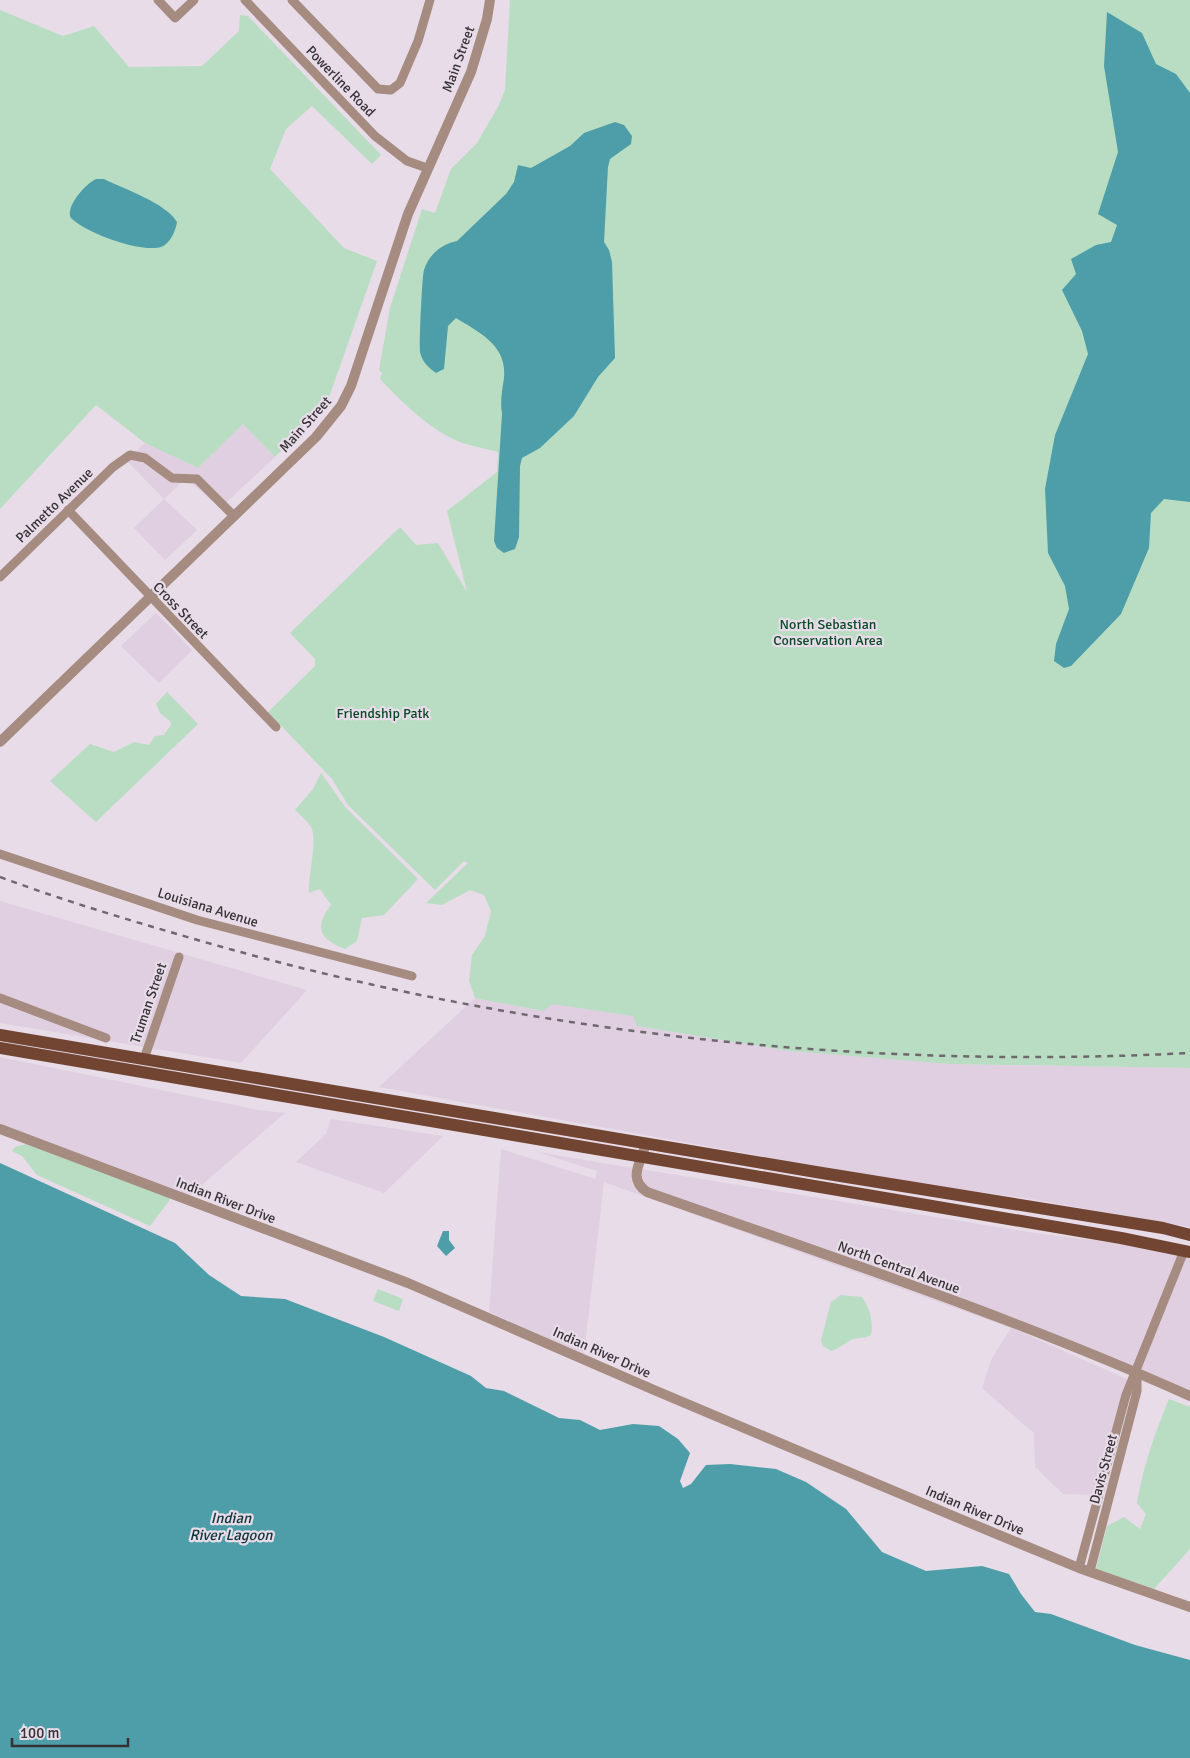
<svg xmlns="http://www.w3.org/2000/svg" width="1190" height="1758" font-family="Signika,sans-serif">
	<style>
		.built { fill: #dfcfe0 }
		.green { fill: #b9ddc3 }
		.water { fill: #4d9ea8 }
		.lines { fill: none; stroke-linecap: round; stroke-linejoin: round }
		.minor { stroke: #a68b81; stroke-width: 9 }
		.tertiary { stroke: #a68b81; stroke-width: 10 }
		.primary { stroke: #724533; stroke-width: 12 }
		.rail { stroke: #6e686e; stroke-width: 2.5; stroke-dasharray: 6 6; stroke-linecap: butt }
		.labels { text-anchor: middle; stroke-width: 4.5; stroke-linejoin: round; paint-order: stroke }
		.street-label { font-size: 14px; fill: #353135; stroke: #e7dce8 }
		.park-label { font-size: 14px; fill: #054925; stroke: #e7dce8 }
		.water-label { font-size: 15px; font-style: italic; fill: #0d353a; stroke: #e7dce8 }
	</style>
	<rect width="100%" height="100%" fill="#e7dce8"/>
	<!-- built -->
	<g class="built">
		<polygon points="243,424 275,457 220,508 186,478 164,499 197,530 165,560 134,528 164,499 127,461 145,443 198,468"/>
		<polygon points="156,613 192,650 159,683 121,646"/>
		<polygon points="0,901 307,990 241,1063 0,1023"/>
		<polygon points="475,998 543,1011 555,1002 631,1008 637,1026 790,1051 949,1064 1190,1068 1190,1227 1025,1198 900,1181 379,1087"/>
		<polygon points="0,1057 258,1110 285,1113 189,1196 0,1125"/>
		<polygon points="331,1119 443,1136 384,1193 296,1162 326,1134"/>
		<polygon points="501,1149 595,1179 597,1171 537,1152 632,1168 632,1182 637,1189 647,1196 1001,1323 1133,1382 1098,1495 1063,1494 1035,1467 1034,1433 982,1388 992,1358 1011,1328 604,1182 584,1354 489,1312"/>
		<polygon points="640,1169 1034,1233 1149,1247 1190,1255 1190,1398 1129,1371 649,1188 642,1183"/>
	</g>
	<!-- green -->
	<g class="green">
		<path d="M510 0H1190V1068L949 1064 790 1051 637 1026 633 1016 553 1004 543 1011 475 998 469 981 472 955 485 936 491 911 484 895 470 890 442 905 426 903 468 863 464 861 435 890 348 805 332 779 268 712 315 666V659L290 633 400 527 416 545 438 543 467 592 447 511 497 472 498 452C483 448 463 445 449 437 423 423 401 401 380 379L382 373 379 370 390 308 422 209 435 213 451 169 477 143 499 105 505 90Z"/>
		<polygon points="0,10 63,36 94,26 129,67 202,66 239,31 240,15 248,16 381,155 372,164 312,106 286,129 270,169 344,248 377,261 327,403 275,457 243,424 198,468 145,443 96,405 0,509"/>
		<polygon points="167,692 198,724 96,822 50,781 90,744 114,752 134,742 149,745 155,736 164,735 171,725 170,721 160,713 156,704"/>
		<path d="M321 773 346 808 418 879 384 915 362 918 357 941 345 949C319 939 314 927 331 905L320 889 309 893C308 877 318 839 311 827 307 821 301 815 295 810L313 789Z"/>
		<polygon points="26,1144 171,1198 150,1226 37,1175 22,1156 12,1151 15,1147"/>
		<polygon points="378,1289 403,1299 399,1311 373,1301"/>
		<path d="M841 1295 862 1297C869 1306 874 1323 871 1335 864 1339 861 1337 854 1339 846 1341 840 1349 831 1351L823 1346 821 1340 831 1302Z"/>
		<path d="M1169 1399 1190 1407V1549L1154 1589 1096 1569 1107 1526 1124 1517 1140 1529 1146 1514 1137 1503C1143 1466 1155 1433 1169 1399Z"/>
	</g>
	<!-- water -->
	<g class="water">
		<polygon points="1107,12 1142,33 1156,64 1176,74 1190,93 1190,502 1164,499 1151,513 1149,548 1121,614 1071,666 1064,668 1054,661 1056,644 1069,609 1065,586 1048,553 1045,489 1055,435 1088,354 1082,331 1062,290 1076,274 1071,259 1096,245 1111,242 1117,225 1098,214 1118,152 1104,66"/>
		<path d="M615 122 624 125 632 136 631 144 610 159 608 167 604 242 609 250 612 262 615 358 598 377 574 416 540 448 522 458 520 466 519 537 515 549 504 553 497 548 494 541 502 414C500 401 502 391 504 378 507 345 480 333 456 318L448 326 444 369 436 373C429 368 422 362 420 352 419 345 422 276 424 270 429 254 442 244 457 241L506 194 514 182 518 165 531 168 570 146 584 133Z"/>
		<path d="M96 179H104C124 189 166 203 177 222 176 230 170 244 161 247 140 253 86 233 71 218 65 207 85 184 96 179Z"/>
		<polygon points="0,1163 175,1243 209,1275 241,1296 285,1299 384,1337 471,1376 486,1388 504,1391 559,1418 580,1420 600,1430 633,1424 659,1426 678,1439 690,1453 680,1481 683,1488 691,1484 706,1465 730,1464 776,1469 806,1482 846,1509 882,1552 926,1571 982,1566 1009,1574 1021,1594 1035,1612 1051,1614 1135,1645 1190,1660 1190,1758 0,1758"/>
		<polygon points="443,1231 449,1231 449,1240 455,1248 446,1256 437,1246"/>
	</g>
	<g class="lines">
		<!-- minor -->
		<g class="minor">
			<polyline points="158,0 175,18 194,0"/>
			<polyline points="245,0 375,136 407,161 427,168"/>
			<polyline points="292,0 378,89 391,90 400,83 418,41 430,0"/>
			<polyline points="68,510 276,727"/>
			<polyline points="0,577 113,467 130,455 145,458 172,478 197,479 234,516"/>
			<polyline points="0,854 197,920 412,976"/>
			<polyline points="0,998 106,1038"/>
			<polyline points="144,1059 179,957"/>
			<polyline points="1079,1568 1126,1395 1184,1251"/>
			<polyline points="1090,1571 1137,1391 1137,1373"/>
		</g>
		<!-- tertiary -->
		<g class="tertiary">
			<polyline points="0,742 316,437 341,406 351,386 408,214 471,72 487,19 490,0"/>
			<polyline points="0,1129 408,1283 654,1390 958,1518 1079,1568 1190,1607"/>
			<path d="M646 1143C641 1163 627 1178 647 1192 829 1256 1014 1317 1190 1396"/>
		</g>
		<!-- primary -->
		<g class="primary">
			<polyline points="0,1035 822,1173 1163,1228 1190,1235"/>
			<polyline points="0,1048 1121,1238 1190,1252"/>
		</g>
		<!-- rail -->
		<path class="rail" d="M0 877C70 903 142 924 215 945 531 1034 862 1070 1190 1053"/>
	</g>
	<g class="labels">
		<!-- street labels -->
		<g class="street-label">
			<text transform="translate(458 59) rotate(-70)" y="5">Main Street</text>
			<text transform="translate(341 81) rotate(46)" y="5">Powerline Road</text>
			<text transform="translate(305 424) rotate(-48)" y="5">Main Street</text>
			<text transform="translate(54 505) rotate(-44)" y="5">Palmetto Avenue</text>
			<text transform="translate(181 610) rotate(46)" y="5">Cross Street</text>
			<text transform="translate(208 907) rotate(17)" y="5">Louisiana Avenue</text>
			<text transform="translate(148 1003) rotate(-71)" y="5">Truman Street</text>
			<text transform="translate(226 1200) rotate(21)" y="5">Indian River Drive</text>
			<text transform="translate(899 1267) rotate(20)" y="5">North Central Avenue</text>
			<text transform="translate(602 1352) rotate(24)" y="5">Indian River Drive</text>
			<text transform="translate(1103 1469) rotate(-75)" y="5">Davis Street</text>
			<text transform="translate(975 1510) rotate(23)" y="5">Indian River Drive</text>
		</g>
		<!-- park labels -->
		<g class="park-label">
			<text x="828" y="629">North Sebastian<tspan x="828" dy="16">Conservation Area</tspan></text>
			<text x="383" y="718">Friendship Patk</text>
		</g>
		<!-- water labels -->
		<g class="water-label">
			<text x="231" y="1523">Indian<tspan x="231" dy="17">River Lagoon</tspan></text>
		</g>
	</g>
	<!-- scale -->
	<path d="M12 1738v8h116v-8" fill="none" stroke="#353135" stroke-width="2.5"/>
	<text x="20" y="1738" font-size="15" fill="#353135" stroke="#e7dce8" stroke-width="4" paint-order="stroke">100 m</text>
</svg>
